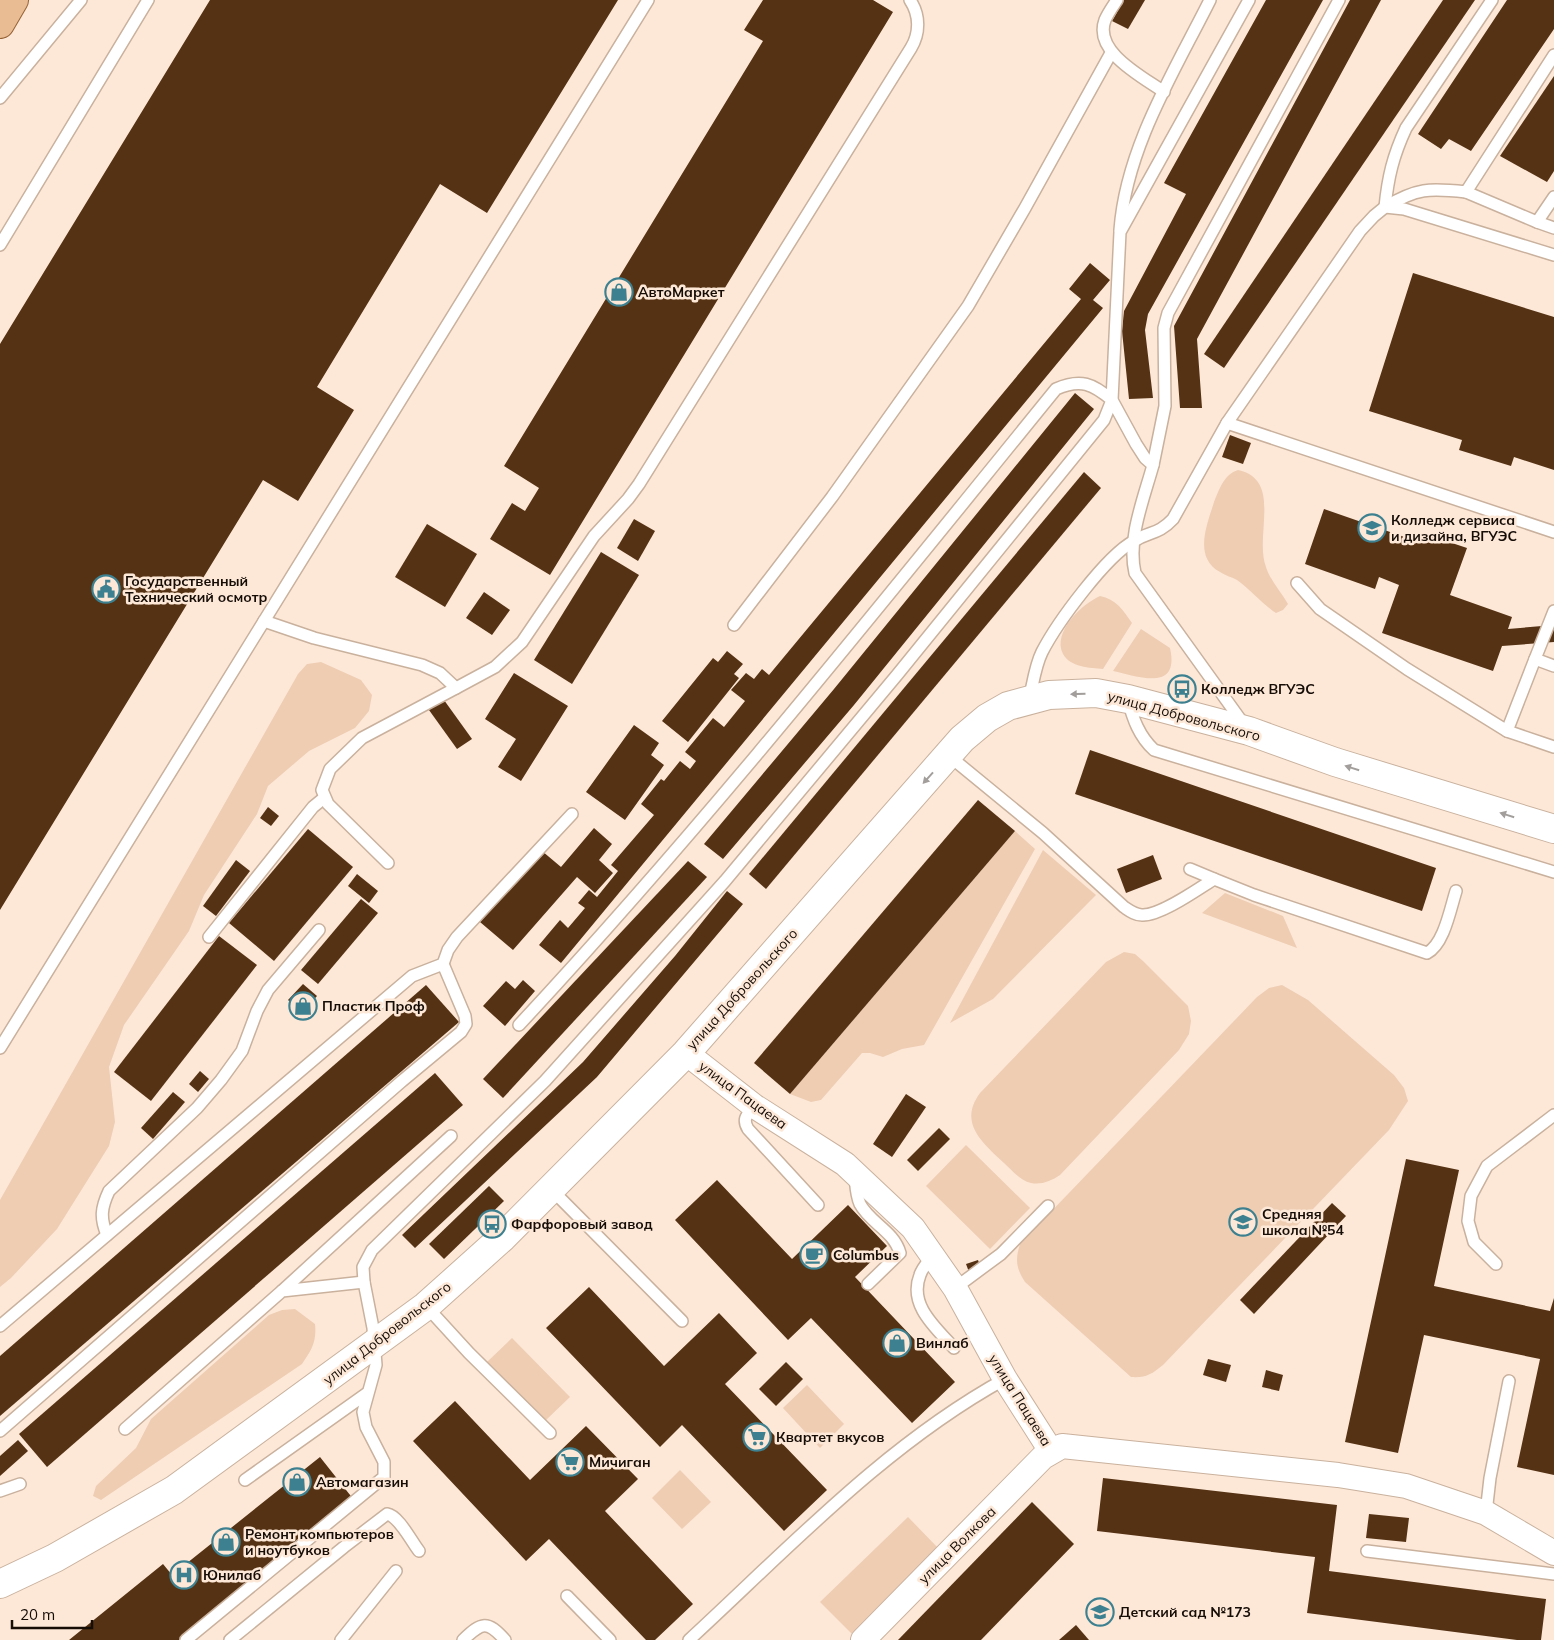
<svg xmlns="http://www.w3.org/2000/svg" width="1554" height="1640" font-family="Mulish,sans-serif">
	<style>
		.green { fill: #eecdb3 }
		.building { fill: #553213 }
		.lines { fill: none; stroke-linecap: round; stroke-linejoin: round }
		.service-casing { stroke: #c9b19d; stroke-width: 14 }
		.minor-casing { stroke: #c9b19d; stroke-width: 26 }
		.secondary-casing { stroke: #c9b19d; stroke-width: 30 }
		.primary-casing { stroke: #956234; stroke-width: 30 }
		.service { stroke: #fff; stroke-width: 11 }
		.minor { stroke: #fff; stroke-width: 24 }
		.secondary { stroke: #fff; stroke-width: 28 }
		.primary { stroke: #e9bc94; stroke-width: 28 }
		.oneway { fill: #a29e9c }
		.labels { text-anchor: middle; stroke-width: 5; stroke-linejoin: round; paint-order: stroke }
		.poi-label { font-size: 14px; font-weight: bold; fill: #160d07; stroke: #fde8d8; text-anchor: start }
		.street-label { font-size: 14px; fill: #160d07; stroke: #fde8d8 }
	</style>
	<rect width="100%" height="100%" fill="#fde8d8"/>
	<!-- green -->
	<g class="green">
		<path d="M1238 470C1283 480 1254 535 1266 567 1270 580 1281 592 1288 604L1283 610 1276 613C1261 603 1251 590 1237 580 1232 577 1226 576 1220 572 1193 557 1207 525 1214 502 1219 490 1224 474 1238 470Z"/>
		<path d="M1100 596C1116 599 1123 610 1132 623L1103 669C1090 668 1070 667 1063 654 1052 632 1082 604 1100 596Z"/>
		<path d="M1141 629 1170 648C1180 692 1139 677 1113 671Z"/>
		<polygon points="321,662 361,680 372,695 369,711 355,728 309,751 268,786 257,814 204,895 189,931 124,1025 109,1067 115,1122 109,1146 57,1229 11,1278 0,1287 0,1200 298,674 307,664"/>
		<polygon points="1015,831 1035,849 924,1045 902,1049 883,1057 870,1053 862,1053 821,1100 811,1102 790,1094"/>
		<polygon points="1043,850 1096,895 993,999 950,1023"/>
		<polygon points="1225,893 1283,916 1297,948 1202,913"/>
		<path d="M1124 952 1135 954 1143 961 1188 1006 1191 1021 1189 1034 1179 1050 1060 1175C1051 1181 1042 1185 1031 1183 1020 1181 1012 1170 1004 1163 982 1142 958 1123 980 1093L1106 962Z"/>
		<path d="M1282 985 1308 1000 1394 1075 1404 1088 1408 1101 1389 1130 1163 1365C1152 1374 1146 1378 1131 1377L1025 1282C1016 1268 1015 1260 1020 1244L1257 997 1269 988Z"/>
		<polygon points="966,1145 1030,1208 990,1249 926,1186"/>
		<path d="M295 1309 315 1324C317 1342 311 1351 302 1364L101 1500 93 1496 96 1486 136 1448 151 1419 269 1315 282 1310Z"/>
		<polygon points="512,1338 570,1397 545,1421 487,1362"/>
		<polygon points="807,1385 844,1424 820,1448 783,1408"/>
		<polygon points="680,1470 711,1502 682,1529 652,1498"/>
		<polygon points="908,1517 939,1549 852,1634 820,1602"/>
	</g>
	<!-- building -->
	<g class="building">
		<polygon points="210,0 618,0 487,213 440,184 317,387 354,410 298,501 263,480 0,910 0,344"/>
		<polygon points="763,0 873,0 893,12 550,575 490,539 512,503 525,511 539,488 504,466 763,41 744,30"/>
		<polygon points="1124,0 1145,0 1128,29 1112,21"/>
		<polygon points="1266,0 1323,0 1148,314 1145,330 1153,398 1129,399 1122,331 1124,311 1186,194 1164,183"/>
		<polygon points="1350,0 1381,0 1197,339 1202,408 1180,408 1174,326"/>
		<polygon points="1443,0 1475,0 1224,368 1204,354"/>
		<polygon points="1507,0 1554,0 1554,29 1471,151 1449,139 1441,149 1418,134"/>
		<polygon points="1554,76 1554,171 1547,182 1500,156"/>
		<polygon points="1090,263 1110,280 1093,300 1103,308 561,963 539,945 560,920 568,928 585,908 578,903 589,890 597,897 618,871 611,865 654,815 641,804 661,779 664,781 680,761 690,769 696,761 685,752 713,718 724,727 745,701 731,690 746,673 754,679 762,669 769,675 1081,299 1069,289"/>
		<polygon points="1413,273 1554,317 1554,470 1514,457 1511,466 1459,450 1462,440 1369,411"/>
		<polygon points="1075,393 1094,409 854,705 723,859 704,844 834,689"/>
		<polygon points="1230,435 1251,443 1243,464 1222,457"/>
		<polygon points="1084,472 1101,488 766,889 749,874"/>
		<polygon points="1324,509 1416,541 1419,532 1467,548 1450,595 1512,617 1508,629 1554,625 1554,642 1502,646 1493,671 1382,633 1399,585 1379,577 1375,589 1305,564"/>
		<polygon points="634,519 655,531 638,561 617,548"/>
		<polygon points="427,524 477,554 445,607 395,577"/>
		<polygon points="601,552 639,575 572,684 534,660"/>
		<polygon points="484,592 510,610 492,635 466,618"/>
		<polygon points="727,651 743,664 734,674 739,678 688,742 662,721 713,658 718,662"/>
		<polygon points="514,673 568,706 521,781 498,767 516,739 485,719"/>
		<polygon points="444,700 472,739 457,749 429,710"/>
		<polygon points="634,725 659,743 651,755 664,765 625,820 586,792"/>
		<polygon points="1090,750 1436,868 1422,911 1075,794"/>
		<polygon points="978,800 1015,831 790,1094 754,1063"/>
		<polygon points="268,807 279,816 271,826 260,818"/>
		<polygon points="594,828 612,844 599,860 613,873 595,893 577,877 513,950 480,922 542,851 561,867"/>
		<polygon points="308,829 353,867 274,961 229,923"/>
		<polygon points="1153,855 1162,879 1126,893 1117,869"/>
		<polygon points="236,860 250,871 216,916 203,906"/>
		<polygon points="688,861 707,877 503,1098 483,1079"/>
		<polygon points="357,874 378,891 369,903 348,886"/>
		<polygon points="727,891 743,904 597,1077 415,1248 402,1235 583,1062 675,956"/>
		<polygon points="361,899 378,913 318,984 301,970"/>
		<polygon points="219,936 257,965 151,1101 114,1072"/>
		<polygon points="523,980 535,991 505,1026 483,1006 506,981 515,989"/>
		<polygon points="303,984 317,996 302,1013 288,1000"/>
		<polygon points="426,985 459,1022 0,1416 0,1356"/>
		<polygon points="200,1071 209,1079 198,1092 189,1084"/>
		<polygon points="435,1073 463,1105 47,1467 19,1434"/>
		<polygon points="173,1092 185,1102 153,1139 141,1128"/>
		<polygon points="906,1094 926,1107 892,1157 873,1144"/>
		<polygon points="939,1128 950,1139 918,1171 907,1160"/>
		<polygon points="1406,1159 1459,1170 1434,1286 1550,1311 1554,1298 1554,1475 1517,1467 1540,1359 1424,1335 1398,1453 1345,1442"/>
		<polygon points="717,1180 792,1259 848,1205 887,1246 855,1277 955,1382 912,1423 811,1318 788,1340 675,1220"/>
		<polygon points="489,1186 504,1201 444,1259 429,1244"/>
		<polygon points="1332,1203 1346,1216 1254,1314 1240,1300"/>
		<polygon points="978,1260 981,1268 969,1272 966,1264"/>
		<polygon points="589,1287 664,1366 719,1313 757,1353 725,1384 827,1490 784,1531 682,1425 660,1447 546,1328"/>
		<polygon points="1208,1359 1231,1365 1226,1382 1203,1375"/>
		<polygon points="786,1362 803,1379 776,1406 759,1389"/>
		<polygon points="1266,1370 1283,1375 1279,1391 1262,1387"/>
		<polygon points="455,1401 530,1480 586,1426 638,1479 605,1511 693,1604 655,1640 646,1640 549,1539 526,1561 413,1441"/>
		<polygon points="18,1440 28,1451 0,1476 0,1456"/>
		<polygon points="320,1457 354,1500 179,1640 69,1640 163,1564 172,1575"/>
		<polygon points="1103,1478 1337,1505 1329,1571 1546,1599 1541,1640 1517,1640 1307,1613 1315,1557 1097,1531"/>
		<polygon points="1032,1502 1074,1544 981,1640 898,1640"/>
		<polygon points="1369,1514 1409,1518 1406,1542 1366,1538"/>
		<polygon points="1076,1625 1089,1640 1059,1640"/>
	</g>
	<g class="lines">
		<!-- service casing -->
		<g class="service-casing">
			<g id="service">
				<path d="M1117 0C1113 6 1108 13 1105 20 1093 52 1143 77 1164 92"/>
				<polyline points="0,98 81,0"/>
				<polyline points="1466,192 1537,222 1554,197"/>
				<path d="M1385 207C1417 188 1429 188 1466 192L1554 55"/>
				<path d="M1385 207C1388 177 1393 156 1406 128L1492 0"/>
				<polyline points="1537,222 1554,228"/>
				<path d="M1120 230C1126 148 1174 72 1210 0"/>
				<polyline points="0,245 148,0"/>
				<polyline points="1227,423 1554,532"/>
				<polyline points="1153,465 1165,406 1164,328 1168,313 1339,0"/>
				<polyline points="1297,583 1320,609 1407,669 1507,731 1554,747"/>
				<polyline points="1554,611 1535,659 1554,666"/>
				<path d="M264 621 314 638 422 665 440 673 456 688 495 667 522 642 594 536 628 499 639 484 911 48C920 33 920 15 910 0"/>
				<polyline points="734,625 832,497 968,306 1025,208 1111,53"/>
				<path d="M1029 700C1033 684 1035 666 1042 652 1057 623 1106 556 1134 541 1150 531 1158 535 1173 519L1227 423 1360 231 1374 216 1385 207 1404 209 1554 255"/>
				<path d="M1128 700C1133 719 1139 736 1154 750L1554 872"/>
				<path d="M1245 726 1135 573C1127 539 1144 498 1153 465L1145 458 1136 444 1112 400 1120 232 1249 0"/>
				<polyline points="1507,731 1535,659"/>
				<path d="M948 755 1043 833 1124 907C1130 911 1135 915 1142 915 1160 916 1198 889 1214 879L1254 895 1427 953C1444 944 1450 910 1456 891"/>
				<polyline points="388,863 328,804 322,790 330,769 362,738 456,688"/>
				<polyline points="1190,869 1214,879"/>
				<polyline points="209,937 313,807 324,798"/>
				<polyline points="0,1048 648,0"/>
				<path d="M754 1106C747 1115 742 1119 748 1129L818 1205"/>
				<path d="M855 1176C856 1186 856 1195 860 1204 870 1223 894 1231 900 1253L868 1284"/>
				<polyline points="551,1189 682,1321"/>
				<path d="M107 1235C100 1218 101 1208 109 1191L197 1108 221 1080 242 1051 257 1011 268 990 319 930"/>
				<path d="M933 1255C929 1261 922 1268 920 1275 908 1305 936 1328 954 1348"/>
				<polyline points="1496,1264 1474,1242 1468,1221 1471,1196 1487,1166 1554,1115"/>
				<polyline points="955,1288 1001,1254 1048,1206"/>
				<polyline points="282,1291 451,1136"/>
				<polyline points="426,1306 469,1353 550,1433"/>
				<polyline points="0,1326 412,976 443,964 448,950 457,937 572,814"/>
				<polyline points="125,1429 282,1291 364,1282"/>
				<polyline points="0,1431 402,1081 461,1032 466,1024 465,1016 443,964"/>
				<polyline points="245,1480 366,1394"/>
				<polyline points="0,1491 20,1484"/>
				<polyline points="1486,1513 1490,1478 1509,1381"/>
				<polyline points="1367,1551 1554,1574"/>
				<polyline points="567,1596 610,1640"/>
				<path d="M186 1640 384 1477V1462L366 1427 363 1412 376 1365 373 1328 364 1282 363 1267 372 1250 545 1081 725 881 897 675 1104 420 1112 400C1093 384 1081 378 1056 389 881 604 708 822 519 1025"/>
				<path d="M230 1640 344 1547 387 1514C399 1516 411 1541 419 1551"/>
				<polyline points="341,1640 396,1571"/>
				<path d="M463 1640C482 1622 487 1620 505 1640"/>
				<path d="M689 1640C789 1548 885 1445 1005 1379"/>
			</g>
		</g>
		<!-- minor casing -->
		<g class="minor-casing">
			<g id="minor">
				<polyline points="686,1053 754,1106 845,1164 913,1228 955,1288 1005,1379 1051,1451"/>
				<polyline points="863,1640 1043,1457 1062,1446 1338,1475 1406,1486 1486,1513 1554,1553"/>
			</g>
		</g>
		<!-- secondary casing -->
		<g class="secondary-casing">
			<polyline id="secondary" points="0,1584 55,1558 174,1490 426,1306 503,1237 686,1053 962,739 987,718 1008,706 1049,695 1096,693 1128,699 1249,731 1335,762 1554,829"/>
		</g>
		<!-- primary casing -->
		<g class="primary-casing">
			<polyline id="primary" points="0,24 14,0"/>
		</g>
		<!-- service -->
		<use href="#service" class="service"/>
		<!-- minor -->
		<use href="#minor" class="minor"/>
		<!-- secondary -->
		<use href="#secondary" class="secondary"/>
		<!-- primary -->
		<use href="#primary" class="primary"/>
	</g>
	<!-- one-way arrows -->
	<defs><path id="oneway-solid" d="M-6-.8H1V-3.2L6.5 0L1 3.2V.8H-6Z" transform="scale(1.25)"/></defs>
	<g class="oneway">
		<use href="#oneway-solid" transform="translate(1078 694) rotate(178)"/>
		<use href="#oneway-solid" transform="translate(1352 768) rotate(-163)"/>
		<use href="#oneway-solid" transform="translate(928 778) rotate(132)"/>
		<use href="#oneway-solid" transform="translate(1507 815) rotate(-163)"/>
	</g>
	<!-- icons -->
	<defs>
		<g id="shop-ring" transform="scale(1.4375)"><circle r="9.5" fill="#fde8d8" stroke="#3d8190" stroke-width="1.5"/><path d="M-5-2.5h2.3a2.7 3.5 0 0 1 5.4 0H5L5.5 6h-11ZM-1.5-2.5h3a1.5 2.3 0 0 0-3 0Z" fill="#3d8190"/></g>
		<g id="university-ring" transform="scale(1.4375)"><circle r="9.5" fill="#fde8d8" stroke="#3d8190" stroke-width="1.5"/><path d="M0-5L7-2L0 1L-7-2ZM-4 1L0 2.5L4 1V4Q0 6-4 4Z" fill="#3d8190"/></g>
		<g id="civic-ring" transform="scale(1.4375)"><circle r="9.5" fill="#fde8d8" stroke="#3d8190" stroke-width="1.5"/><path d="M-.6-6.5H3V-4.5H.6V-3L4-1V1h2V6H-6V1h2V-1L-.6-3ZM-1.2 2.5V6h2.4V2.5Z" fill="#3d8190"/></g>
		<g id="bus-ring" transform="scale(1.4375)"><circle r="9.5" fill="#fde8d8" stroke="#3d8190" stroke-width="1.5"/><path d="M-5-6H5V4H4V6H2V4H-2V6H-4V4H-5ZM-3.5-4V0h7V-4ZM-3.5 1.2v1.5H-2V1.2ZM2 1.2v1.5H3.5V1.2Z" fill="#3d8190"/></g>
		<g id="school-ring" transform="scale(1.4375)"><circle r="9.5" fill="#fde8d8" stroke="#3d8190" stroke-width="1.5"/><path d="M0-5L7-2L0 1L-7-2ZM-4 1L0 2.5L4 1V4Q0 6-4 4Z" fill="#3d8190"/></g>
		<g id="cafe-ring" transform="scale(1.4375)"><circle r="9.5" fill="#fde8d8" stroke="#3d8190" stroke-width="1.5"/><path d="M-5.5-4.5H6V0H3Q3 3.5 0 3.5H-2.5Q-5.5 3.5-5.5 0ZM3-3.2v2h1.7v-2ZM-6 4.5H4V6H-6Z" fill="#3d8190"/></g>
		<g id="supermarket-ring" transform="scale(1.4375)"><circle r="9.5" fill="#fde8d8" stroke="#3d8190" stroke-width="1.5"/><path d="M-6-5.5h2.5l.6 2H6L4.5 2H-2.5L-4.4-4H-6ZM-1.5 3.2a1.3 1.3 0 1 0 .1 0ZM3 3.2a1.3 1.3 0 1 0 .1 0Z" fill="#3d8190"/></g>
		<g id="hospital-ring" transform="scale(1.4375)"><circle r="9.5" fill="#fde8d8" stroke="#3d8190" stroke-width="1.5"/><path d="M-5-5h3v3.5h4V-5h3V5h-3V1.5h-4V5h-3Z" fill="#3d8190"/></g>
	</defs>
	<g fill-rule="evenodd">
		<use href="#shop-ring" x="619" y="292"/>
		<use href="#university-ring" x="1372" y="528"/>
		<use href="#civic-ring" x="106" y="589"/>
		<use href="#bus-ring" x="1182" y="689"/>
		<use href="#shop-ring" x="303" y="1006"/>
		<use href="#school-ring" x="1243" y="1222"/>
		<use href="#bus-ring" x="492" y="1224"/>
		<use href="#cafe-ring" x="814" y="1255"/>
		<use href="#shop-ring" x="897" y="1343"/>
		<use href="#supermarket-ring" x="757" y="1437"/>
		<use href="#supermarket-ring" x="570" y="1462"/>
		<use href="#shop-ring" x="297" y="1482"/>
		<use href="#shop-ring" x="226" y="1542"/>
		<use href="#hospital-ring" x="184" y="1575"/>
		<use href="#school-ring" x="1100" y="1612"/>
	</g>
	<g class="labels">
		<!-- poi labels -->
		<g class="poi-label">
			<text x="638" y="297">АвтоМаркет</text>
			<text x="1391" y="525">Колледж сервиса<tspan x="1391" dy="16">и дизайна, ВГУЭС</tspan></text>
			<text x="125" y="586">Государственный<tspan x="125" dy="16">Технический осмотр</tspan></text>
			<text x="1201" y="694">Колледж ВГУЭС</text>
			<text x="322" y="1011">Пластик Проф</text>
			<text x="1262" y="1219">Средняя<tspan x="1262" dy="16">школа №54</tspan></text>
			<text x="511" y="1229">Фарфоровый завод</text>
			<text x="833" y="1260">Columbus</text>
			<text x="916" y="1348">Винлаб</text>
			<text x="776" y="1442">Квартет вкусов</text>
			<text x="589" y="1467">Мичиган</text>
			<text x="316" y="1487">Автомагазин</text>
			<text x="245" y="1539">Ремонт компьютеров<tspan x="245" dy="16">и ноутбуков</tspan></text>
			<text x="203" y="1580">Юнилаб</text>
			<text x="1119" y="1617">Детский сад №173</text>
		</g>
		<!-- street labels -->
		<g class="street-label">
			<text transform="translate(1184 716) rotate(15)" y="5">улица Добровольского</text>
			<text transform="translate(742 989) rotate(-48)" y="5">улица Добровольского</text>
			<text transform="translate(743 1095) rotate(36)" y="5">улица Пацаева</text>
			<text transform="translate(387 1333) rotate(-38)" y="5">улица Добровольского</text>
			<text transform="translate(1020 1400) rotate(58)" y="5">улица Пацаева</text>
			<text transform="translate(957 1545) rotate(-45)" y="5">улица Волкова</text>
		</g>
	</g>
	<!-- scale -->
	<path d="M12 1620v8h80v-8" fill="none" stroke="#160d07" stroke-width="2.5"/>
	<text x="20" y="1620" font-size="15" fill="#160d07" stroke="#fde8d8" stroke-width="4" paint-order="stroke">20 m</text>
</svg>
